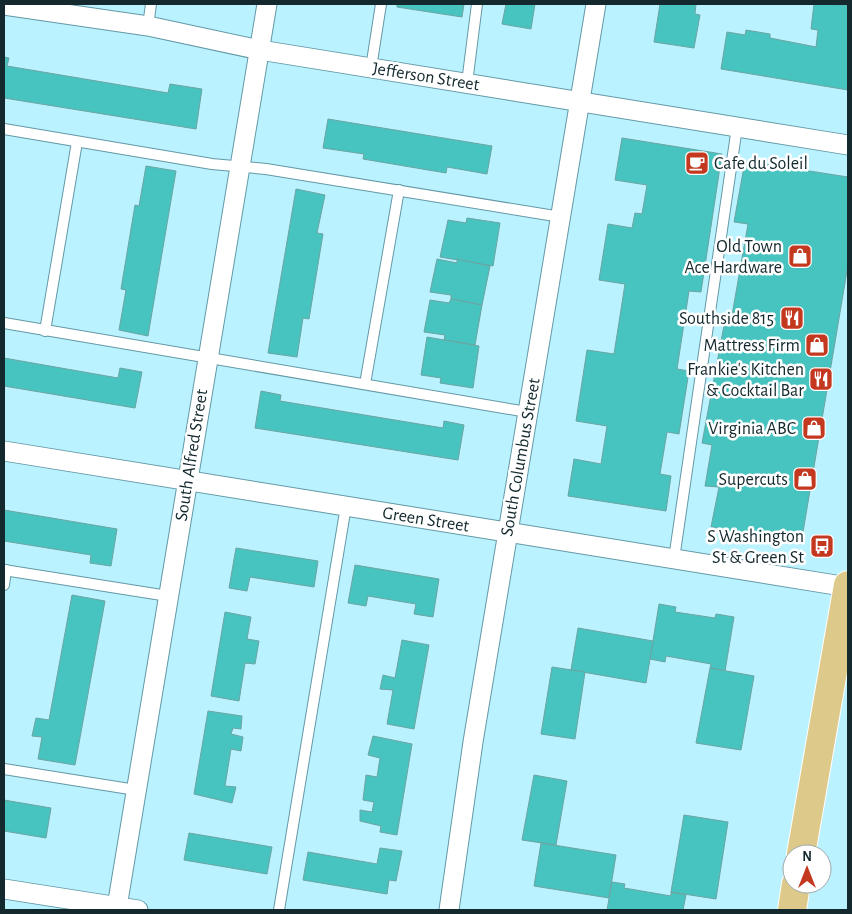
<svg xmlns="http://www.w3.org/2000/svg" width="852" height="914" font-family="'Alegreya Sans',sans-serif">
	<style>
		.building { fill: #47c4c0; stroke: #6ca4a2 }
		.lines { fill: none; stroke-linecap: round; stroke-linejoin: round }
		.service-casing { stroke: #6499a5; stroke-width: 12 }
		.minor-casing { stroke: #6499a5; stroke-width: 21 }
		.primary-casing { stroke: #fff; stroke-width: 30 }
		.service { stroke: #fff; stroke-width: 10 }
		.minor { stroke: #fff; stroke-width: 19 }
		.primary { stroke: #ddca8a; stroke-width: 28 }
		.labels { text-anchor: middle; stroke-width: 5; stroke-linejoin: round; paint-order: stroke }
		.street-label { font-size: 18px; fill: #13292e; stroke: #fff }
		.poi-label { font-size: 18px; fill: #13292e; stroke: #fff; text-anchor: end }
	</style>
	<rect width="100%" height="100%" fill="#baf2ff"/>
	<!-- building -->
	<g class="building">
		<polygon points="397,4 464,4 462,17 397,7"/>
		<polygon points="506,4 535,4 531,29 502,24"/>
		<polygon points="660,4 696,4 695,14 700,15 694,48 654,42"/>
		<polygon points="814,4 848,5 848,90 721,69 727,32 745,35 746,30 770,34 770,38 816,47 818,30 811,29"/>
		<polygon points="4,57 9,58 7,66 168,93 170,84 202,89 196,129 4,98"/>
		<polygon points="328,119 492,146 487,174 447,167 446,173 363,159 364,154 323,148"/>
		<polygon points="622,138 722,154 701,292 689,291 677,369 689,371 679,434 667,432 660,474 671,476 666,511 568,496 574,459 601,464 607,426 576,421 587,350 614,354 625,284 599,280 608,224 632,228 635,213 642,214 647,185 615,180"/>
		<polygon points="745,161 848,177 848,265 801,544 711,527 719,487 705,486 712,445 702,443 725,320 731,321 748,224 734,222"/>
		<polygon points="146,166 176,171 148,336 119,330 126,290 121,289 135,205 139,206"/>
		<polygon points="296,189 325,195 317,233 323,234 309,319 303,318 297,357 268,353"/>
		<polygon points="467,218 500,223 493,266 440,257 448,220 466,223"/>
		<polygon points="437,259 457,263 457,259 490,266 482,305 451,299 451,295 430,292"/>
		<polygon points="451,299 482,305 475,345 444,340 445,335 424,332 430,300 449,303"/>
		<polygon points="427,337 479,346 473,388 440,383 441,378 421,375"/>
		<polygon points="4,358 118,378 120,368 142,372 135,408 4,386"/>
		<polygon points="261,391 281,395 280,401 443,428 444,421 464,425 458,460 255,428"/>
		<polygon points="4,510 117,529 111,566 90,563 91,555 4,541"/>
		<polygon points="236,548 318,561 314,587 250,577 247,591 229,588"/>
		<polygon points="355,565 439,579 433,617 414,614 416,604 368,596 366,606 348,603"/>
		<polygon points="72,595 105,601 75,765 38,759 42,737 32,736 36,718 49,720"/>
		<polygon points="659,604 676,607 675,612 715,618 716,614 734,617 725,671 710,668 711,664 666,656 665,662 650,659"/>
		<polygon points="225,612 251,617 247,639 259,641 255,664 245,663 239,701 211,696"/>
		<polygon points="578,628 653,641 646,683 571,670"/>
		<polygon points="402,640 429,645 414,729 387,724 393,690 380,689 383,675 395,678"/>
		<polygon points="552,667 585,672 575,739 541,734"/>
		<polygon points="710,668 754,676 741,750 696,743"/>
		<polygon points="208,711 242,716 241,729 233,728 231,734 243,737 241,751 231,749 225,786 236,787 232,803 194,794"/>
		<polygon points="373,736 412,744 397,835 380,832 381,826 360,821 360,810 372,812 374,802 363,800 366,775 377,777 380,758 368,755"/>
		<polygon points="534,775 567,781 556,845 522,840"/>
		<polygon points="4,800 51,808 46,838 4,831"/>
		<polygon points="684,815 728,822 716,899 671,892"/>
		<polygon points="189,833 272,847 267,874 184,860"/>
		<polygon points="541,843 616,855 609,898 534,886"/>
		<polygon points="380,848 402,851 396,881 389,880 387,894 303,880 308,852 377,864"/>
		<polygon points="612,882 625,884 624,888 671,896 671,892 686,895 683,910 607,910"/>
	</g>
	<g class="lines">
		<!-- service casing -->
		<g class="service-casing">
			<g id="service">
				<polyline points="148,26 151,4"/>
				<polyline points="371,68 381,4"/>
				<polyline points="467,83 477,4"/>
				<polyline points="4,129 212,164 266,169 561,217"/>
				<polyline points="4,323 527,412"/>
				<polyline points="45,331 77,142"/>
				<polyline points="365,384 399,190"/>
				<polyline points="674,559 737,127"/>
				<polyline points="4,570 168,596"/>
				<polyline points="4,585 6,570"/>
				<polyline points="4,769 136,790"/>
				<polyline points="279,910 346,506"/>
			</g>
		</g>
		<!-- minor casing -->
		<g class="minor-casing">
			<g id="minor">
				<polyline points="4,5 148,26 260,50 848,145"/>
				<polyline points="4,451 848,587"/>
				<polyline points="4,889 138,910"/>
				<polyline points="117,907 267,4"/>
				<polyline points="449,910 473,742 596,4"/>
			</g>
		</g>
		<!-- primary casing -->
		<g class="primary-casing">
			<g id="primary">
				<polyline points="801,854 848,585"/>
				<polyline points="792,910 796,884"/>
			</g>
		</g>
		<!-- service -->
		<use href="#service" class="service"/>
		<!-- minor -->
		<use href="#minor" class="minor"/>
		<!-- primary -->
		<use href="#primary" class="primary"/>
	</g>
	<!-- icons -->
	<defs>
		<g id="cafe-square" transform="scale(1.25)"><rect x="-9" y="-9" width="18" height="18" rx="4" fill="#c3381f" stroke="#fff"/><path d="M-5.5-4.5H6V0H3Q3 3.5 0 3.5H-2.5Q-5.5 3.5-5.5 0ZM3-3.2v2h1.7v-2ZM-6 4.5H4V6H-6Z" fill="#fff"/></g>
		<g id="shop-square" transform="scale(1.25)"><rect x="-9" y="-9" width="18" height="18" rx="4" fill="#c3381f" stroke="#fff"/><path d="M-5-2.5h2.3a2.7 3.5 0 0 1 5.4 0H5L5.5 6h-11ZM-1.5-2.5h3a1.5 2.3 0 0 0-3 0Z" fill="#fff"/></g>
		<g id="restaurant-square" transform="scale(1.25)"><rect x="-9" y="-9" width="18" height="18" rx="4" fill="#c3381f" stroke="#fff"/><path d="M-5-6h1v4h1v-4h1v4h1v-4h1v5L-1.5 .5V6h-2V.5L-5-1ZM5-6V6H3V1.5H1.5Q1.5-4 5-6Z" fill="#fff"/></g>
		<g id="bus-square" transform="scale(1.25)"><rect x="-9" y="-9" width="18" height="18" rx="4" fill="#c3381f" stroke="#fff"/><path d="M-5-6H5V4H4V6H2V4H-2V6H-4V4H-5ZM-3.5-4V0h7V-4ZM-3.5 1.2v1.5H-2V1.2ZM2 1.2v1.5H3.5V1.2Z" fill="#fff"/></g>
	</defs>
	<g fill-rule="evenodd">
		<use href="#cafe-square" x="697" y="163"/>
		<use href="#shop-square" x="800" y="256"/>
		<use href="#restaurant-square" x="792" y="318"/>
		<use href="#shop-square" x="817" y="345"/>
		<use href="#restaurant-square" x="821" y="379"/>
		<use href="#shop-square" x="814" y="428"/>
		<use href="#shop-square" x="805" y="479"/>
		<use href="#bus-square" x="822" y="546"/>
	</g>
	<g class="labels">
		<!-- street labels -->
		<g class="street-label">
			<text transform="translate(426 76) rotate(9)" y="6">Jefferson Street</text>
			<text transform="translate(191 455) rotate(-81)" y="6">South Alfred Street</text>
			<text transform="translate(520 457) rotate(-80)" y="6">South Columbus Street</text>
			<text transform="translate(426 519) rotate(9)" y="6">Green Street</text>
		</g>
		<!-- poi labels -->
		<g class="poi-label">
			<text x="714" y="169" text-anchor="start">Cafe du Soleil</text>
			<text x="782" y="252">Old Town<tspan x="782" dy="21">Ace Hardware</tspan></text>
			<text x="774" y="324">Southside 815</text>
			<text x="800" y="351">Mattress Firm</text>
			<text x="804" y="375">Frankie's Kitchen<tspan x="804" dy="21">&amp; Cocktail Bar</tspan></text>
			<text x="796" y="434">Virginia ABC</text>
			<text x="788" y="485">Supercuts</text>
			<text x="804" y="542">S Washington<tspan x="804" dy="21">St &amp; Green St</tspan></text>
		</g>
	</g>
	<!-- border -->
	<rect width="852" height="914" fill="none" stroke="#13292e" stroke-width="10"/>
	<!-- north arrow -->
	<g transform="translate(807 869)"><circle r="24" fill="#ffffff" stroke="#a1a9ab"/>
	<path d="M0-4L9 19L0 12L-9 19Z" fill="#c3381f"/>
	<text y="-8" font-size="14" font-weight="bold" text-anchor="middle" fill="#13292e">N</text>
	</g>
</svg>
